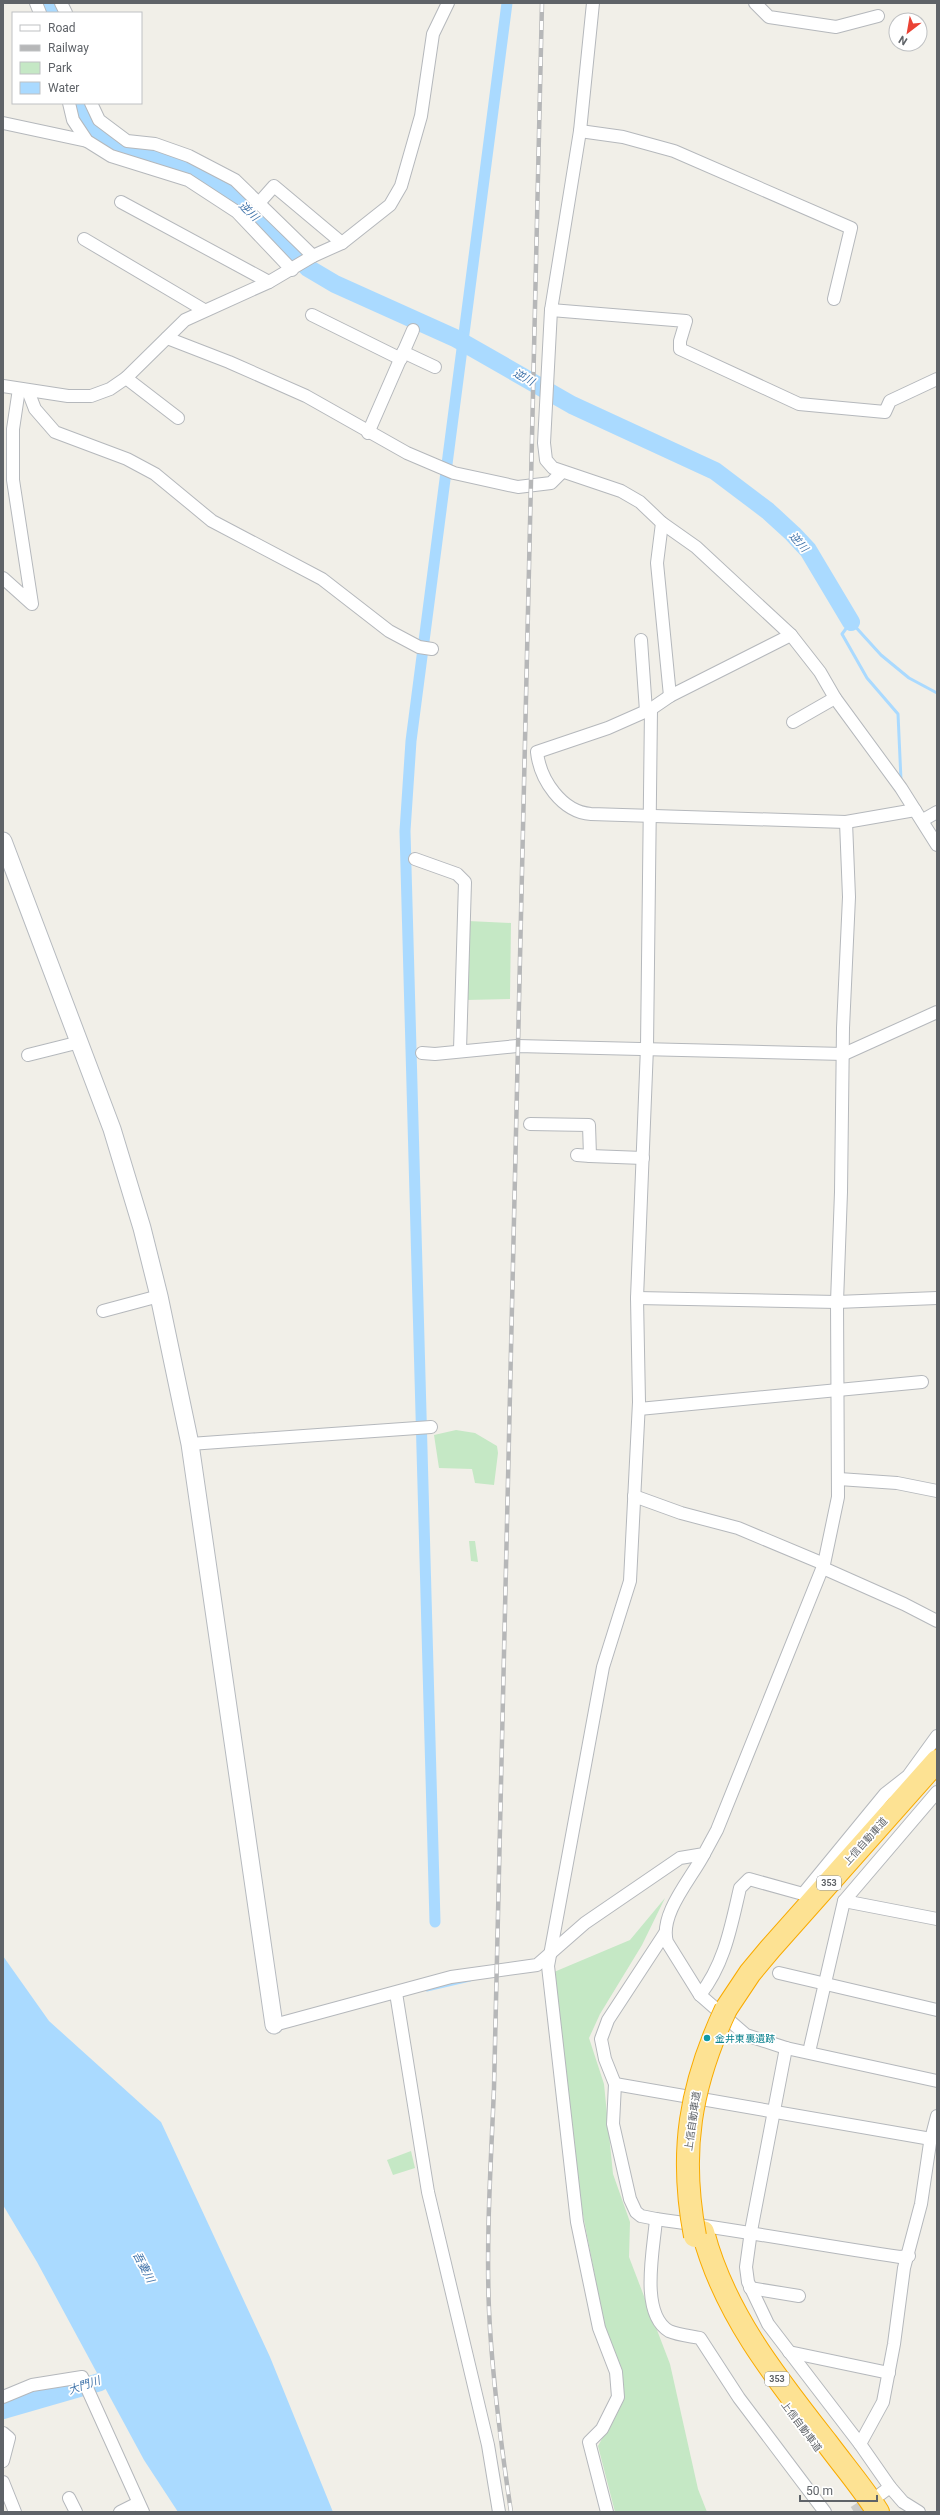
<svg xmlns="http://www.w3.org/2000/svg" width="940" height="2515" font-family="Roboto,'Noto Sans JP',sans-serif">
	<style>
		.green { fill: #c5e8c5 }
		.water { fill: #aadaff }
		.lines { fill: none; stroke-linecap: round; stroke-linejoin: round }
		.stream { stroke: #aadaff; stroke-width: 3 }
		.canal { stroke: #aadaff; stroke-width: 11 }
		.river { stroke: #aadaff; stroke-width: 18 }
		.street-tunnel { stroke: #ccccc8; stroke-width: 12; stroke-dasharray: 12 6; stroke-linecap: butt }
		.street-casing { stroke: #b5b8bc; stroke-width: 14 }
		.secondary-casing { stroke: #b6babf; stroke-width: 19 }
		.highway-casing { stroke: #f9ab00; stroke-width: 24 }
		.street { stroke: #fff; stroke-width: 12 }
		.secondary { stroke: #fff; stroke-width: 17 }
		.highway { stroke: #fde293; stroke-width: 22 }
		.rail-casing { stroke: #b6b7b8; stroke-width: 4.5 }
		.rail { stroke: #fff; stroke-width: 3; stroke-dasharray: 9; stroke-linecap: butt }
		.highway-bridge-casing { stroke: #f9ab00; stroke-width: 24; stroke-linecap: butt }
		.highway-bridge { stroke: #fde293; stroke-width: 22 }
		.culture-dot { fill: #0f9aa8; stroke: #fff; stroke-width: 1.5 }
		.labels { text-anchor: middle; stroke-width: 3.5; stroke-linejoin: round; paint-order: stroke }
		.shield { fill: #fff; stroke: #8f9295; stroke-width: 1 }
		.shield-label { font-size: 9px; font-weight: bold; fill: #5f6368 }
		.street-label { font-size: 10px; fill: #5f6368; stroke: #fff }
		.culture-label { font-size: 10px; fill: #0d838f; stroke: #fff; text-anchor: start }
		.water-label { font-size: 11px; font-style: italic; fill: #4174aa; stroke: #fff }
	</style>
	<rect width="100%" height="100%" fill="#f1efe8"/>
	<!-- green -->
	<g class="green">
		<polygon points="468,921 511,923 510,999 466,1000"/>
		<polygon points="456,1430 475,1433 497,1446 498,1453 494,1485 475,1483 472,1469 439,1468 434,1435"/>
		<polygon points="469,1541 475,1541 478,1562 471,1561"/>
		<polygon points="665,1898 642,1945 600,2014 589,2038 604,2084 613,2174 630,2222 629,2257 670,2364 698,2489 707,2512 615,2512 598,2446 621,2404 622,2374 604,2323 574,2168 554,1972 630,1940"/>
		<polygon points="411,2151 415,2168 393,2175 387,2160"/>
	</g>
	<!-- water -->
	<polygon class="water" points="3,1956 49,2021 161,2122 270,2357 333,2512 178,2512 144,2460 37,2262 3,2205"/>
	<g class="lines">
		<!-- stream -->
		<g class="stream">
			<polyline points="901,780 898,714 867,678 842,634 851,622 881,655 909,678 937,693"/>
			<polyline points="427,1990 470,1980"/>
		</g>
		<!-- canal -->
		<polyline class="canal" points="435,1922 405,831 411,741 507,3"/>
		<!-- river -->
		<g class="river">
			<polyline points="48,3 53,13"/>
			<polyline points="80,103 89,123 99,135 120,146 186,166 228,191 308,268 335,284 455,338 572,405 715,471 768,511 793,534 808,550 851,622"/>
			<polyline points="3,2410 100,2382 121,2367"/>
		</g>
		<!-- street-tunnel -->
		<polyline class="street-tunnel" points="854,2512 874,2499"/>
		<!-- street casing -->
		<g class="street-casing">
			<g id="street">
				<polyline points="36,3 40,13"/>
				<polyline points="61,3 66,13"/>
				<polyline points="593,3 580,131 551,310 544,443 546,460 553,468 621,491 640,502 662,523 696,547 791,635 820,672 835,698 901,788 937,845"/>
				<polyline points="755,3 769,17 836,27 878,16"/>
				<polyline points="69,103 73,120 87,141 111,156 188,180 237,212 292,270"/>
				<polyline points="91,103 99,120 127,141 155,144 189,156 235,180 313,256"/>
				<polyline points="3,123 87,141"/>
				<polyline points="580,131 623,137 674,151 851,228 834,299"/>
				<polyline points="121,202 269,282"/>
				<polyline points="258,204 274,186 342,243"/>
				<polyline points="84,239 204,310"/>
				<polyline points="551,310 686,321 680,341 680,349 799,404 885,412 890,401 937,379"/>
				<polyline points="312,315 401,359"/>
				<polyline points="167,338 229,362 306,396 407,453 454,473 518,487 551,483 562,472"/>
				<polyline points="403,352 435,367"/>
				<polyline points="126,378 178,418"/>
				<polyline points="3,386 68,396 91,396 110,389 126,378 185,320 269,282 313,256 342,243 390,205 401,186 421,116 433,34 448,3"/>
				<polyline points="28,391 35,409 55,432 127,459 155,474 212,521 322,579 389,631 419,647 432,649"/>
				<polyline points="368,433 413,330"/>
				<polyline points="662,523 657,563 670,696"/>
				<polyline points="3,578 32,604 13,480 13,429 19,389"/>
				<path d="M791 635 670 696 651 709 608 728 537 752C540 780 562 812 591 814L846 822 915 810"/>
				<polyline points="641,640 646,711"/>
				<polyline points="793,722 835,698"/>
				<polyline points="923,820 937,812"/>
				<polyline points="415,859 457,874 465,882 460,1050"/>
				<polyline points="422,1053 435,1054 517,1046 844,1054 937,1012"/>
				<polyline points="28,1055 80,1042"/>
				<polyline points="530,1124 589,1125 590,1156 643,1158"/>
				<polyline points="577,1155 590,1156"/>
				<polyline points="637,1298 837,1302 937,1298"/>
				<polyline points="103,1311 159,1296"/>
				<polyline points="639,1409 922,1382"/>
				<polyline points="190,1444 431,1427"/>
				<polyline points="839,1479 897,1483 937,1491"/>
				<polyline points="634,1496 681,1513 738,1528 824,1564"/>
				<polyline points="823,1568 904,1604 937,1621"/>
				<polyline points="937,1792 844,1901 937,1919"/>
				<path d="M704 1854C691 1879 659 1914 667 1942L700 1995 746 2035 786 2048 937 2081"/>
				<path d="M665 1933 608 2020 601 2039 605 2059 615 2084 613 2124 630 2199 636 2212 641 2216 656 2219C738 2230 819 2245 900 2257L909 2256"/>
				<polyline points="779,1973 937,2010"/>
				<polyline points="396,1993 428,2192 488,2445 499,2512"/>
				<path d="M700 1995C725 1963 731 1926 740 1888L749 1879 803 1894 885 1794 908 1776 937 1736"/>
				<polyline points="274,2025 451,1977 537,1965 585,1923 680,1858 704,1854 717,1830 824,1564 838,1497 837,1302 841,1192 843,1028 849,897 846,822"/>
				<polyline points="786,2048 751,2231 746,2267 748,2282 768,2324 860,2444"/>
				<polyline points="809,2052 844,1901"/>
				<polyline points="615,2084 931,2139"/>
				<path d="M656 2219C654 2248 639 2313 669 2331 678 2335 690 2336 700 2338L739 2398 825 2512"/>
				<polyline points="750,2288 799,2296"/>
				<polyline points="789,2352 889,2373"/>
				<polyline points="3,2397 32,2385 82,2377 143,2512"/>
				<polyline points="3,2433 9,2438 3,2461"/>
				<polyline points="3,2482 15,2512"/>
				<polyline points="890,2487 903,2502 919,2512"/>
				<polyline points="69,2498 76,2512"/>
				<polyline points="874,2499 890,2487 860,2444 883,2402 894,2344 904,2268 921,2204 930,2143 937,2116"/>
				<polyline points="120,2512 138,2503"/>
				<polyline points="607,2512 589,2442 602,2429 618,2397 616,2372 599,2328 577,2222 548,1966 603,1667 630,1581 639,1402 637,1298 647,1047 651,709"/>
			</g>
		</g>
		<!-- secondary casing -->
		<g class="secondary-casing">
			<polyline id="secondary" points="3,841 112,1129 142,1228 159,1296 190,1444 274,2025"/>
		</g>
		<!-- highway casing -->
		<g class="highway-casing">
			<g id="highway">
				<polyline points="726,2009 750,1973 770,1949 937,1761"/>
				<path d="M703 2232C724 2313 776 2378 827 2443 844 2466 863 2488 878 2512"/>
			</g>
		</g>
		<!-- street -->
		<use href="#street" class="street"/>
		<!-- secondary -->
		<use href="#secondary" class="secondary"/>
		<!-- highway -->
		<use href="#highway" class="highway"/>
		<!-- rail casing -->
		<g class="rail-casing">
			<path id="rail" d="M511 2512C501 2445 492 2378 489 2310 486 2236 491 2162 494 2088L542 3"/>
		</g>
		<!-- rail -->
		<use href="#rail" class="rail"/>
		<!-- highway-bridge casing -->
		<g class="highway-bridge-casing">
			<path id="highway-bridge" d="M695 2236C679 2152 690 2086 726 2009"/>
		</g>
		<!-- highway-bridge -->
		<use href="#highway-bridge" class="highway-bridge"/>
	</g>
	<!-- markers -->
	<circle class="culture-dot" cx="707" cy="2038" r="4"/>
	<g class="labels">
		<!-- shield labels -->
		<g class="shield">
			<rect x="817" y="1876" width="24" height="14" rx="3"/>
			<rect x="765" y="2372" width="24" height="14" rx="3"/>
		</g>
		<g class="shield-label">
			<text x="829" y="1886">353</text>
			<text x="777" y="2382">353</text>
		</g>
		<!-- street labels -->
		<g class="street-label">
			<text transform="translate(865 1841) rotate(-48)" y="4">上信自動車道</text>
			<text transform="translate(692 2121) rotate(-82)" y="4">上信自動車道</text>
			<text transform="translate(802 2426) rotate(53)" y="4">上信自動車道</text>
		</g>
		<!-- culture labels -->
		<g class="culture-label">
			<text x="715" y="2042">金井東裏遺跡</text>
		</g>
		<!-- water labels -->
		<g class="water-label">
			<text transform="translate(249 211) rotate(44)" y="4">逆川</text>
			<text transform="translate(524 377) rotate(29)" y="4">逆川</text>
			<text transform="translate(799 542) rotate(49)" y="4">逆川</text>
			<text transform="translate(144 2267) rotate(62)" y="4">吾妻川</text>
			<text transform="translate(84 2385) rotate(-19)" y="4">大門川</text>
		</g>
	</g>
	<!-- border -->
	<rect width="940" height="2515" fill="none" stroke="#5f6368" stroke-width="8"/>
	<!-- legend -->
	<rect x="12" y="12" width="130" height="92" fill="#ffffff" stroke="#bfc1c3"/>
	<rect x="20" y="25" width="20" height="6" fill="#ffffff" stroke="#bfc1c3"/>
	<text x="48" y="32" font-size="12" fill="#5f6368">Road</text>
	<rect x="20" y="45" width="20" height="6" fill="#b6b7b8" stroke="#bfc1c3"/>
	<text x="48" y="52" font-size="12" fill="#5f6368">Railway</text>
	<rect x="20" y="62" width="20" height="12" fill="#c5e8c5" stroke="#bfc1c3"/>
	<text x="48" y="72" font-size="12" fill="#5f6368">Park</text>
	<rect x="20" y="82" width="20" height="12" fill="#aadaff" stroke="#bfc1c3"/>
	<text x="48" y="92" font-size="12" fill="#5f6368">Water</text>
	<!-- north arrow -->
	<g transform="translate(908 32) rotate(211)"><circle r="19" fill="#ffffff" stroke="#bfc1c3"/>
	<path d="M0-3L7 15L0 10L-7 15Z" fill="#ea4335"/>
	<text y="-6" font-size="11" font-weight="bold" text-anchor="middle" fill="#5f6368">N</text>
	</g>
	<!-- scale -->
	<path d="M800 2495v6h77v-6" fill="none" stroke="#5f6368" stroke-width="2"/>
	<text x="806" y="2495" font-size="12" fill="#5f6368" stroke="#ffffff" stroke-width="3" paint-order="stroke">50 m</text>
</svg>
